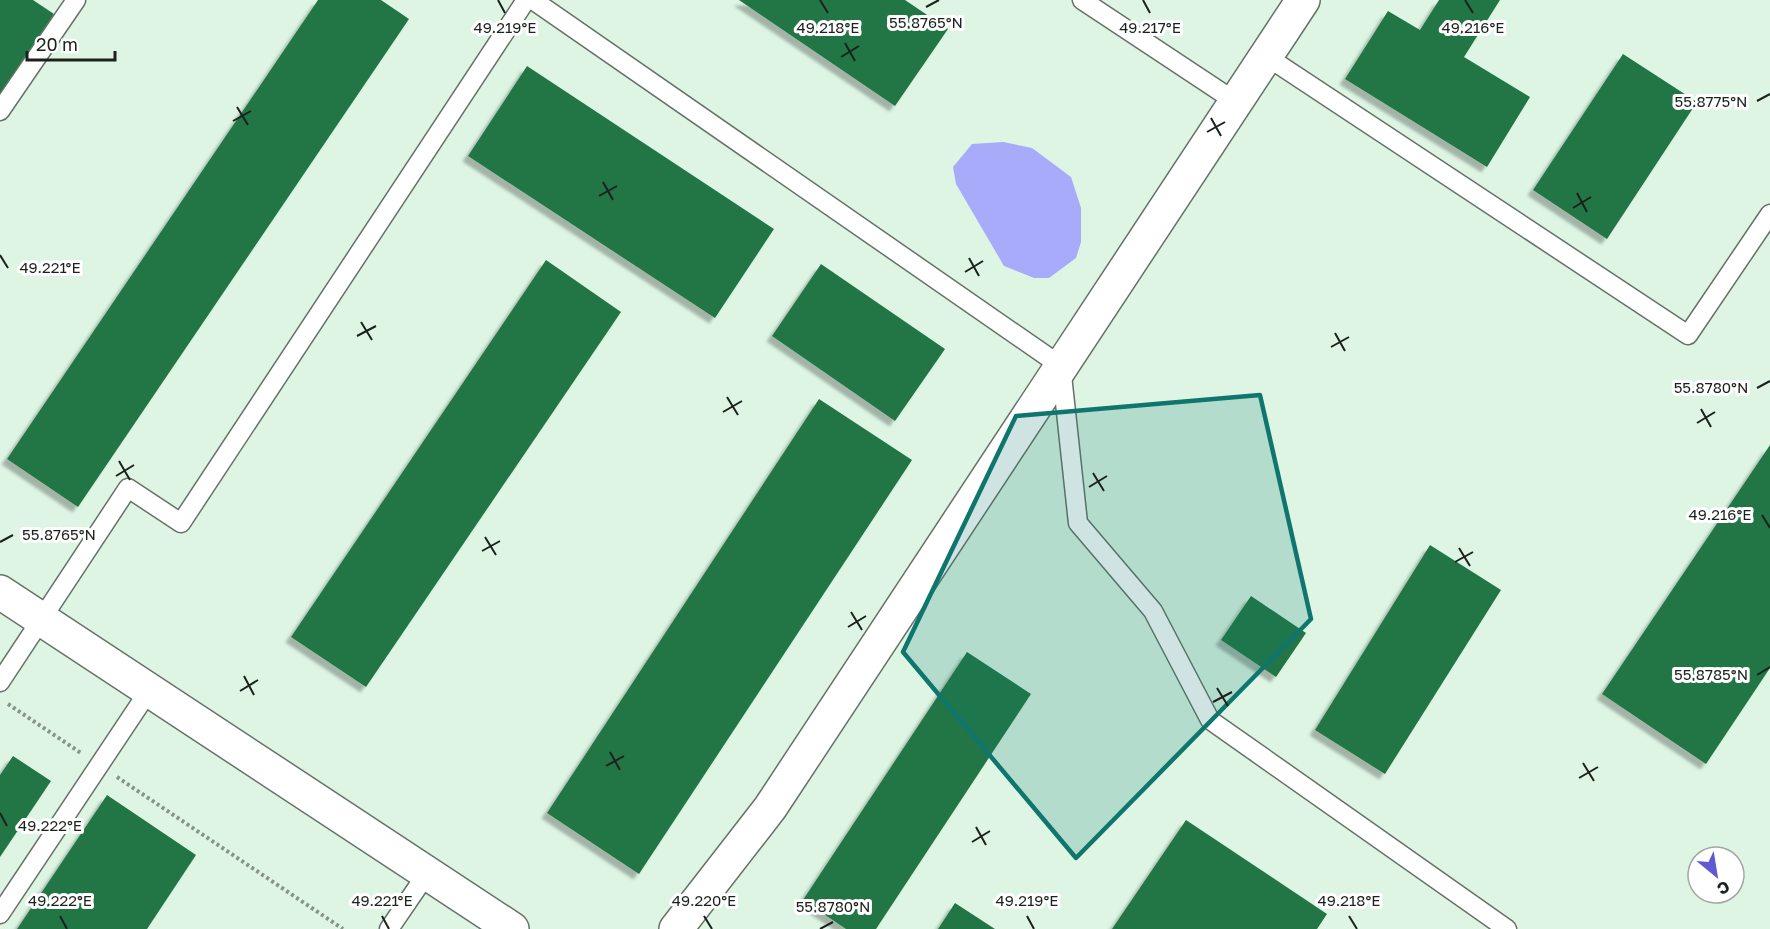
<svg xmlns="http://www.w3.org/2000/svg" width="1770" height="929" font-family="'Golos Text',sans-serif">
	<style>
		.built { fill: #def5e4; fill-rule: evenodd }
		.forest { fill: #a8abf9 }
		.building { fill: #227645; filter: url(#shadow) }
		.lines { fill: none; stroke-linecap: round; stroke-linejoin: round }
		.service-casing { stroke: #647268; stroke-width: 21 }
		.minor-casing { stroke: #647268; stroke-width: 36 }
		.path { stroke: #88948b; stroke-width: 4; stroke-dasharray: 3 3; stroke-linecap: butt }
		.service { stroke: #fff; stroke-width: 18 }
		.minor { stroke: #fff; stroke-width: 33 }
		.marked { fill: #0f766e; fill-opacity: 0.2; stroke: #0f766e; stroke-width: 4.5; stroke-linejoin: round }
		.ticks { fill: none; stroke: #1b211c; stroke-width: 2 }
		.ticks-label { font-size: 15px; text-anchor: middle; fill: #1b211c; stroke: #fff; stroke-width: 6; stroke-linejoin: round; paint-order: stroke }
	</style>
	<defs>
		<filter id="shadow"><feDropShadow dx="-5.5" dy="5.5" stdDeviation="1.5" flood-color="#0004"/></filter>
	</defs>
	<rect width="100%" height="100%" fill="#effff3"/>
	<!-- built -->
	<path class="built" d="M0 0H1770V929H0ZM1698 857H1734V893H1698Z"/>
	<!-- forest -->
	<polygon class="forest" points="1003,142 1032,148 1071,177 1081,208 1081,242 1076,258 1049,278 1034,278 1004,266 956,184 953,167 972,144"/>
	<!-- building -->
	<g class="building">
		<polygon points="0,0 33,0 54,14 0,94"/>
		<polygon points="318,0 381,0 409,19 78,507 7,459"/>
		<polygon points="739,0 905,0 948,29 895,106"/>
		<polygon points="1439,0 1500,0 1464,57 1530,97 1487,167 1345,79 1388,11 1420,30"/>
		<polygon points="1623,54 1697,102 1607,239 1533,190"/>
		<polygon points="527,66 774,229 715,318 468,156"/>
		<polygon points="546,260 621,312 366,687 291,637"/>
		<polygon points="821,264 945,349 895,421 772,336"/>
		<polygon points="819,399 912,460 639,874 547,813"/>
		<polygon points="1770,445 1770,668 1706,764 1602,694"/>
		<polygon points="1430,545 1501,590 1385,774 1315,730"/>
		<polygon points="1251,596 1306,633 1276,677 1221,640"/>
		<polygon points="967,652 1031,694 876,929 846,929 803,900"/>
		<polygon points="13,756 51,781 0,857 0,775"/>
		<polygon points="107,795 196,855 147,929 17,929"/>
		<polygon points="1186,820 1327,914 1317,929 1112,929"/>
		<polygon points="955,903 995,929 938,929"/>
	</g>
	<g class="lines">
		<!-- service casing -->
		<g class="service-casing">
			<g id="service">
				<polyline points="533,0 1061,366 1078,523 1153,611 1210,720 1507,929"/>
				<polyline points="1082,0 1236,102"/>
				<polyline points="1266,56 1688,335 1770,214"/>
				<polyline points="0,111 76,0"/>
				<polyline points="0,682 128,488 181,523 526,0"/>
				<polyline points="0,914 150,689"/>
				<polyline points="389,929 428,872"/>
			</g>
		</g>
		<!-- minor casing -->
		<g class="minor-casing">
			<g id="minor">
				<polyline points="0,592 512,929"/>
				<polyline points="676,929 770,808 1303,0"/>
			</g>
		</g>
		<!-- path -->
		<g class="path">
			<polyline points="8,704 81,753"/>
			<polyline points="117,777 343,929"/>
		</g>
		<!-- service -->
		<use href="#service" class="service"/>
		<!-- minor -->
		<use href="#minor" class="minor"/>
	</g>
	<!-- marked area -->
	<path class="marked" d="M1260 395 1311 619 1076 858 903 652 1016 416Z"/>
	<!-- ticks -->
	<path class="ticks" d="M498 0 505 13M820 0 828 13M1143 0 1150 13M1465 0 1473 13M926 7 939 0M845 43 855 61M841 57 859 46M1757 101 1770 94M237 107 248 125M1211 118 1221 136M233 121 251 111M1207 132 1225 122M603 182 613 200M1577 193 1587 212M599 196 617 186M1573 208 1591 197M0 255 8 268M969 258 979 276M965 272 983 261M361 322 372 340M1335 333 1345 351M357 336 376 326M1331 347 1349 337M1757 388 1770 381M727 397 738 415M1701 409 1711 427M723 412 742 401M1697 423 1715 412M119 461 130 480M1093 473 1104 491M116 476 134 465M1089 487 1107 476M1762 515 1770 528M485 537 496 555M0 542 13 535M1459 548 1470 566M482 551 500 541M1455 562 1473 552M851 612 862 630M848 627 866 616M1757 675 1770 667M244 676 254 695M1217 688 1228 706M240 691 258 680M1213 702 1232 692M610 752 620 770M1583 763 1594 781M606 766 624 756M1579 778 1598 767M0 813 7 826M976 827 986 845M972 842 990 831M60 916 67 929M382 916 389 929M704 916 712 929M1027 916 1034 929M1349 916 1357 929M820 929 833 922"/>
	<g class="ticks-label">
		<text x="926" y="28">55.8765°N</text>
		<text x="505" y="33">49.219°E</text>
		<text x="828" y="33">49.218°E</text>
		<text x="1150" y="33">49.217°E</text>
		<text x="1473" y="33">49.216°E</text>
		<text x="1711" y="107">55.8775°N</text>
		<text x="50" y="273">49.221°E</text>
		<text x="1711" y="393">55.8780°N</text>
		<text x="1720" y="520">49.216°E</text>
		<text x="59" y="540">55.8765°N</text>
		<text x="1711" y="680">55.8785°N</text>
		<text x="50" y="831">49.222°E</text>
		<text x="60" y="906">49.222°E</text>
		<text x="382" y="906">49.221°E</text>
		<text x="704" y="906">49.220°E</text>
		<text x="1027" y="906">49.219°E</text>
		<text x="1349" y="906">49.218°E</text>
		<text x="833" y="912">55.8780°N</text>
	</g>
	<!-- north arrow -->
	<g transform="translate(1716 875) rotate(150)"><circle r="28" fill="#ffffff" stroke="#a4a6a4" stroke-width="1.5"/>
	<path d="M0-4.5L10 22L0 15L-10 22Z" fill="#6159d2"/>
	<text y="-9" font-size="16" font-weight="bold" text-anchor="middle" fill="#1b211c">С</text>
	</g>
	<!-- scale -->
	<path d="M27 51v9h88v-9" fill="none" stroke="#1b211c" stroke-width="3"/>
	<text x="36" y="51" font-size="18" fill="#1b211c" stroke="#ffffff" stroke-width="4.5" paint-order="stroke">20 m</text>
</svg>
